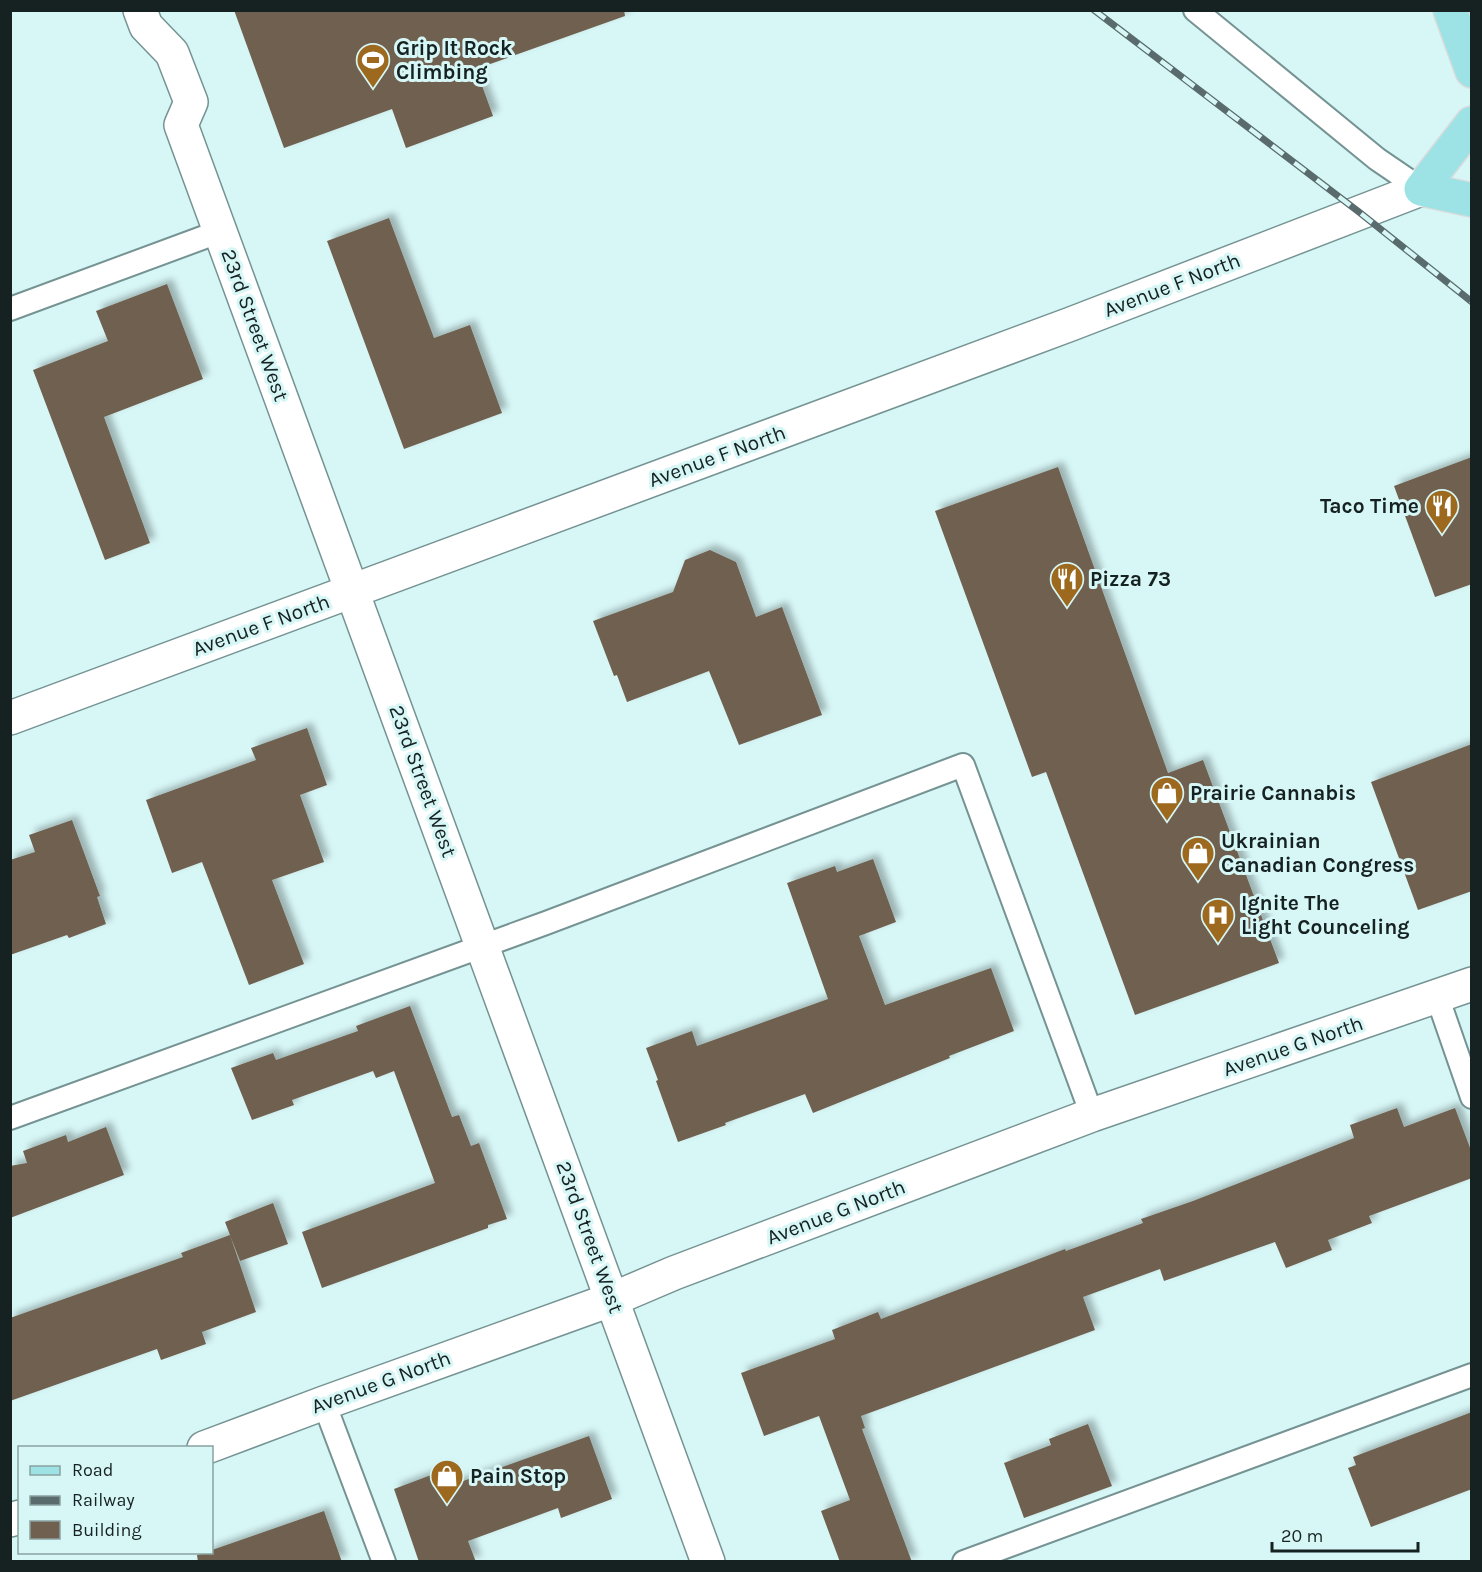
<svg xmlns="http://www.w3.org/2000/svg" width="1482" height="1572" font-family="Karla,sans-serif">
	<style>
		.building { fill: #6f604f; filter: url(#shadow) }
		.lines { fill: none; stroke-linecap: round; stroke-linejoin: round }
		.service-casing { stroke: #769394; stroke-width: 26 }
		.minor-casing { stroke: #769394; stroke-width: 36 }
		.primary-casing { stroke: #dadbdc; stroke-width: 36 }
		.service { stroke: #fff; stroke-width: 22 }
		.minor { stroke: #fff; stroke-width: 33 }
		.primary { stroke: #9de3e5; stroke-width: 33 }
		.rail-casing { stroke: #596b6c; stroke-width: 7 }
		.rail { stroke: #d7f6f6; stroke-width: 4.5; stroke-dasharray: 14; stroke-linecap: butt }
		.labels { text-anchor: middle; stroke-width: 6; stroke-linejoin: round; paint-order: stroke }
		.poi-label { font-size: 21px; font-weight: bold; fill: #162122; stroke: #d7f6f6; text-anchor: start }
		.street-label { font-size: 21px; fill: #162122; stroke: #d7f6f6 }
	</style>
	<defs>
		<filter id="shadow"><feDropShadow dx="5.5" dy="-5.5" stdDeviation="3" flood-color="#0004"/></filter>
	</defs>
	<rect width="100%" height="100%" fill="#d7f6f6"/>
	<!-- building -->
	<g class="building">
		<polygon points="234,10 624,10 625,16 476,69 493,116 406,148 392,109 284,148"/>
		<polygon points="389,218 434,338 470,325 502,413 404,449 327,241"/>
		<polygon points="167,284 203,379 104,417 150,543 105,560 33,370 108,341 96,311"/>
		<polygon points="1472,457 1472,584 1435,597 1394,486"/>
		<polygon points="1058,467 1168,773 1203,760 1279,963 1135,1015 1046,772 1032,777 935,511"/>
		<polygon points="710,550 736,562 756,617 782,607 822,715 739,745 709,671 627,702 617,675 614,676 593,621 673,592 685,560"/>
		<polygon points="307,728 327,785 300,795 324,862 272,880 304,964 249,985 202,862 172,873 146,800 256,760 251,748"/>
		<polygon points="1472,744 1472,891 1418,910 1371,782"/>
		<polygon points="72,820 100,896 97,897 106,924 69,938 67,935 10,955 10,860 35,852 29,835"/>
		<polygon points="873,859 896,922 859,936 885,1005 991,968 1014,1031 949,1056 950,1058 813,1113 805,1094 725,1123 726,1125 678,1142 656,1081 658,1080 646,1048 692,1031 697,1046 828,999 787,883 835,866 837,872"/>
		<polygon points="410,1006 452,1117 459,1115 471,1146 479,1143 507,1219 488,1225 488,1228 322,1288 302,1232 435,1183 394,1071 376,1078 373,1071 292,1100 294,1105 252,1120 231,1068 273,1053 276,1060 358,1031 356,1026"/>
		<polygon points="1397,1108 1404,1127 1455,1108 1472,1153 1472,1178 1369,1216 1372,1223 1328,1240 1332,1250 1286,1268 1275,1242 1164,1281 1160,1269 1083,1297 1095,1330 861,1416 865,1428 862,1429 912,1562 840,1562 821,1511 850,1500 819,1416 764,1436 741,1373 835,1339 832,1330 878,1312 881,1319 1065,1249 1066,1251 1143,1223 1141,1219 1193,1201 1354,1138 1350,1125"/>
		<polygon points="106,1127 124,1175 10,1218 10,1166 27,1163 23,1151 66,1135 68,1142"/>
		<polygon points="273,1203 288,1244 240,1261 230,1235 256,1312 202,1332 206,1344 161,1360 157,1349 10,1401 10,1318 183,1257 181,1253 230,1235 225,1222"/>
		<polygon points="1472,1412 1472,1489 1371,1527 1348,1468 1356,1465 1353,1457"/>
		<polygon points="1088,1424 1112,1486 1024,1518 1004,1463 1051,1445 1049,1439"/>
		<polygon points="589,1436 612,1499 561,1518 558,1508 468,1541 476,1562 419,1562 394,1489 447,1469 452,1485"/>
		<polygon points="324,1511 342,1562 198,1562 197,1555 212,1552 212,1550"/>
	</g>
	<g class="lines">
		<!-- service casing -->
		<g class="service-casing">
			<g id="service">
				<polyline points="1195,10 1377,159 1421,189"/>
				<polyline points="10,309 221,231"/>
				<polyline points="1437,996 1472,1097"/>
				<polyline points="10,1118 546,923 963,765 1092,1115"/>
				<polyline points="324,1403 384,1562"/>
				<polyline points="964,1562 1472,1375"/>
			</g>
		</g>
		<!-- minor casing -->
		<g class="minor-casing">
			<g id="minor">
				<polyline points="140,10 146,26 172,53 191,102 181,125 708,1562"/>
				<polyline points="10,718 1071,324 1421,189"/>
				<polyline points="204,1448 324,1403 613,1299 674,1273 1092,1115 1472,984"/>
				<polyline points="10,1520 20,1517"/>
			</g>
		</g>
		<!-- primary casing -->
		<g class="primary-casing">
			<g id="primary">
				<polyline points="1450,10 1472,71"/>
				<polyline points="1472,123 1421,189 1472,200"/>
			</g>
		</g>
		<!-- service -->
		<use href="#service" class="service"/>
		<!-- minor -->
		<use href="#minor" class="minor"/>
		<!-- primary -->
		<use href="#primary" class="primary"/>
		<!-- rail casing -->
		<g class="rail-casing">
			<polyline id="rail" points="1094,10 1359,212 1472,302"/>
		</g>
		<!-- rail -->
		<use href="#rail" class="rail"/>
	</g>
	<!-- icons -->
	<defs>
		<g id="stadium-pin" transform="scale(1.725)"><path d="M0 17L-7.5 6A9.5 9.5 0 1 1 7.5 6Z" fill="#9c691f" stroke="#d7f6f6"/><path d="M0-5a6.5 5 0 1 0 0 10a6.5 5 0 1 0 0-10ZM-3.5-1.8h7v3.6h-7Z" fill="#fff"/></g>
		<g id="restaurant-pin" transform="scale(1.725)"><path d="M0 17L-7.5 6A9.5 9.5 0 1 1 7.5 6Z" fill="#9c691f" stroke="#d7f6f6"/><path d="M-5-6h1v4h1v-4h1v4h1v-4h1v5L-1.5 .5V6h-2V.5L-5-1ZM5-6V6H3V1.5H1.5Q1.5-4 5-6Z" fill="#fff"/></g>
		<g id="shop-pin" transform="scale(1.725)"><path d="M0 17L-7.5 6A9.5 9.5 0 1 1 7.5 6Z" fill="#9c691f" stroke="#d7f6f6"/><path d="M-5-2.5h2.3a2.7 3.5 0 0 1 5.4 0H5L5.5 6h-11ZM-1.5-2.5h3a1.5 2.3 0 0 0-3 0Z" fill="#fff"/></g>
		<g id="hospital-pin" transform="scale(1.725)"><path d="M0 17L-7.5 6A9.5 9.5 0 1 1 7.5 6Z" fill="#9c691f" stroke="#d7f6f6"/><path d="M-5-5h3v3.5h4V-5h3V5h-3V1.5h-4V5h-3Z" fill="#fff"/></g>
	</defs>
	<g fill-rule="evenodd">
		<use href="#stadium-pin" x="373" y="60"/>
		<use href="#restaurant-pin" x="1442" y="506"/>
		<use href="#restaurant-pin" x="1067" y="579"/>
		<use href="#shop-pin" x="1167" y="793"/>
		<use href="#shop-pin" x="1198" y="853"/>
		<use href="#hospital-pin" x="1218" y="915"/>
		<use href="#shop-pin" x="447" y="1476"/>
	</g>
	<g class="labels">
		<!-- poi labels -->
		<g class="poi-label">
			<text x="396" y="55">Grip It Rock<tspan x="396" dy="24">Climbing</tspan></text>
			<text x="1419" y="513" text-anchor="end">Taco Time</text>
			<text x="1090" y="586">Pizza 73</text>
			<text x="1190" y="800">Prairie Cannabis</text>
			<text x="1221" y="848">Ukrainian<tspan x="1221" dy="24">Canadian Congress</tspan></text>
			<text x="1241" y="910">Ignite The<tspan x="1241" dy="24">Light Counceling</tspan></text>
			<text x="470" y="1483">Pain Stop</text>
		</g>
		<!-- street labels -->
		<g class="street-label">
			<text transform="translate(1172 285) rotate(-21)" y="7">Avenue F North</text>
			<text transform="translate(255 325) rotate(70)" y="7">23rd Street West</text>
			<text transform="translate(717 456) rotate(-20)" y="7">Avenue F North</text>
			<text transform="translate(261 625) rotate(-20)" y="7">Avenue F North</text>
			<text transform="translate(423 781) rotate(70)" y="7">23rd Street West</text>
			<text transform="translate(1293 1046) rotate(-19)" y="7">Avenue G North</text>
			<text transform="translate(836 1212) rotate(-21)" y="7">Avenue G North</text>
			<text transform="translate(590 1237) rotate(70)" y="7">23rd Street West</text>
			<text transform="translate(381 1382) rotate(-20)" y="7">Avenue G North</text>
		</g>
	</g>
	<!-- border -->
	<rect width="1482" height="1572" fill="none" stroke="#162122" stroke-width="24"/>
	<!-- legend -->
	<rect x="18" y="1446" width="195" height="108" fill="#d7f6f6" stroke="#8aa1a1" stroke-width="1.5"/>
	<rect x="30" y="1466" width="30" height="9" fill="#9de3e5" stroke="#8aa1a1" stroke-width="1.5"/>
	<text x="72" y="1476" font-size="18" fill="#162122">Road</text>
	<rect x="30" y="1496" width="30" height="9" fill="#596b6c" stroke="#8aa1a1" stroke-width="1.5"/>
	<text x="72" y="1506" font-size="18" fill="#162122">Railway</text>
	<rect x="30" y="1521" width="30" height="18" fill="#6f604f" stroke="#8aa1a1" stroke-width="1.5"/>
	<text x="72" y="1536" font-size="18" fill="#162122">Building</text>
	<!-- scale -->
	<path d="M1272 1542v9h146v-9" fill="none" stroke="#162122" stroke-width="3"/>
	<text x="1281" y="1542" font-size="18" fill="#162122" stroke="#d7f6f6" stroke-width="4.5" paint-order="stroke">20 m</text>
</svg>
